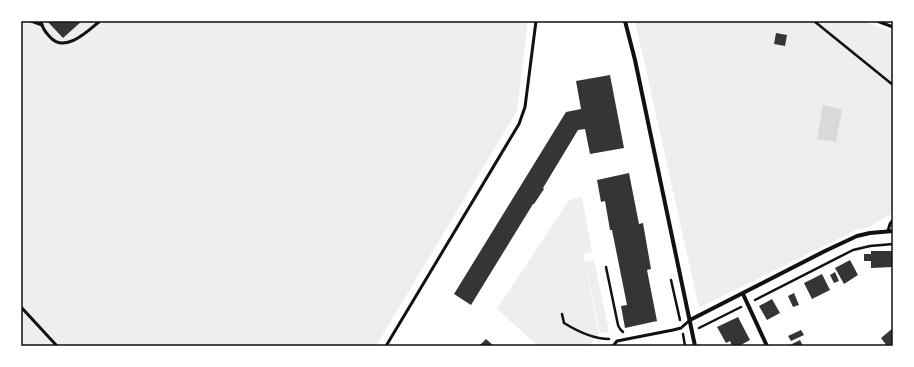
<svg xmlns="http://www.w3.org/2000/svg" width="914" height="367" font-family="Cabin,sans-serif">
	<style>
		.green { fill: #eee }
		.water { fill: #d9d9d9 }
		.building { fill: #353535 }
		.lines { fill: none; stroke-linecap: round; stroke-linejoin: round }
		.path { stroke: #111; stroke-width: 2.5 }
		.service { stroke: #111; stroke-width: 3 }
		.minor { stroke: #111; stroke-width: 4 }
		.neatline { fill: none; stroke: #111; stroke-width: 1.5 }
	</style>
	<rect width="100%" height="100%" fill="#fff"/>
	<!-- green -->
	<g class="green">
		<polygon points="21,21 528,21 517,111 376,346 21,346"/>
		<polygon points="635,21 863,21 893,32 893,213 869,227 856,230 699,308"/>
		<polygon points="582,197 592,252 583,254 599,334 589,346 538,346 497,309 569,200 572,200 578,229 572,199"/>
		<polygon points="594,260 609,332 600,333 585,262"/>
	</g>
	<!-- water -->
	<polygon class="water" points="823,105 842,109 836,142 817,139"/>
	<!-- building -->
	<g class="building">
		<polygon points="47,21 82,21 63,38"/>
		<polygon points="776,33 787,35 785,46 774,44"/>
		<polygon points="610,75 624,148 590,154 585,129 578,130 543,188 544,189 534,204 533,204 471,305 454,294 566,112 581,109 576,81"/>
		<polygon points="629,173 639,224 643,223 651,269 647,270 657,321 625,328 621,306 627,305 612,230 610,230 605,201 601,202 597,180"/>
		<polygon points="871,251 893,251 893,267 871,268 871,261 864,261 864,254 871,254"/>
		<polygon points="850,260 858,275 844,284 835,268"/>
		<polygon points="835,272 839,281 834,283 830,275"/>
		<polygon points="822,274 830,290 812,299 804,283"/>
		<polygon points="794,293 799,305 793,307 788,296"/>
		<polygon points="772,299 780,313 767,320 759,306"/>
		<polygon points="738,317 750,340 739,346 732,346 730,341 726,343 717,327"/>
		<polygon points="893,328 893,346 887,346 881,338"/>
		<polygon points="801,330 804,335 791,341 788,336"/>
		<polygon points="486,339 494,346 479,346"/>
		<polygon points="800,340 803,346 788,346"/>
	</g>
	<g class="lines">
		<!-- path -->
		<g class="path">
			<polyline points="814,21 893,85"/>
			<polyline points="606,267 618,325 620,329 623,332"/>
			<polyline points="671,280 680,320"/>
			<polyline points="755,300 853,250 870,246 893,244"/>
			<path d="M562 314 564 323C577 331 594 339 609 339"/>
			<polyline points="699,328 741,307"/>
			<polyline points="683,334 685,346"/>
		</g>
		<!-- service -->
		<g class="service">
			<polyline points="31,21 42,25"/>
			<path d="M41 21C42 28 45 32 50 37 65 54 88 31 100 21"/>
			<polyline points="877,21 893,27"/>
			<polyline points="888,231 890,224 893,220"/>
			<polyline points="21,307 57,346"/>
			<polyline points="386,346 519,124 525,107 536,21"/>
			<polyline points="613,346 617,341 673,330 681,328 690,320"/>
		</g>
		<!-- minor -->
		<g class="minor">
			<polyline points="625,21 635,60 695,346"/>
			<polyline points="743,294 767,346"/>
			<polyline points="690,320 825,251 857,236 870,233 893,231"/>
		</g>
	</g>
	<!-- border -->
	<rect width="914" height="367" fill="none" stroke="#ffffff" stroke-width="44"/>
	<rect x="22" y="22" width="870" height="323" class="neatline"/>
</svg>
